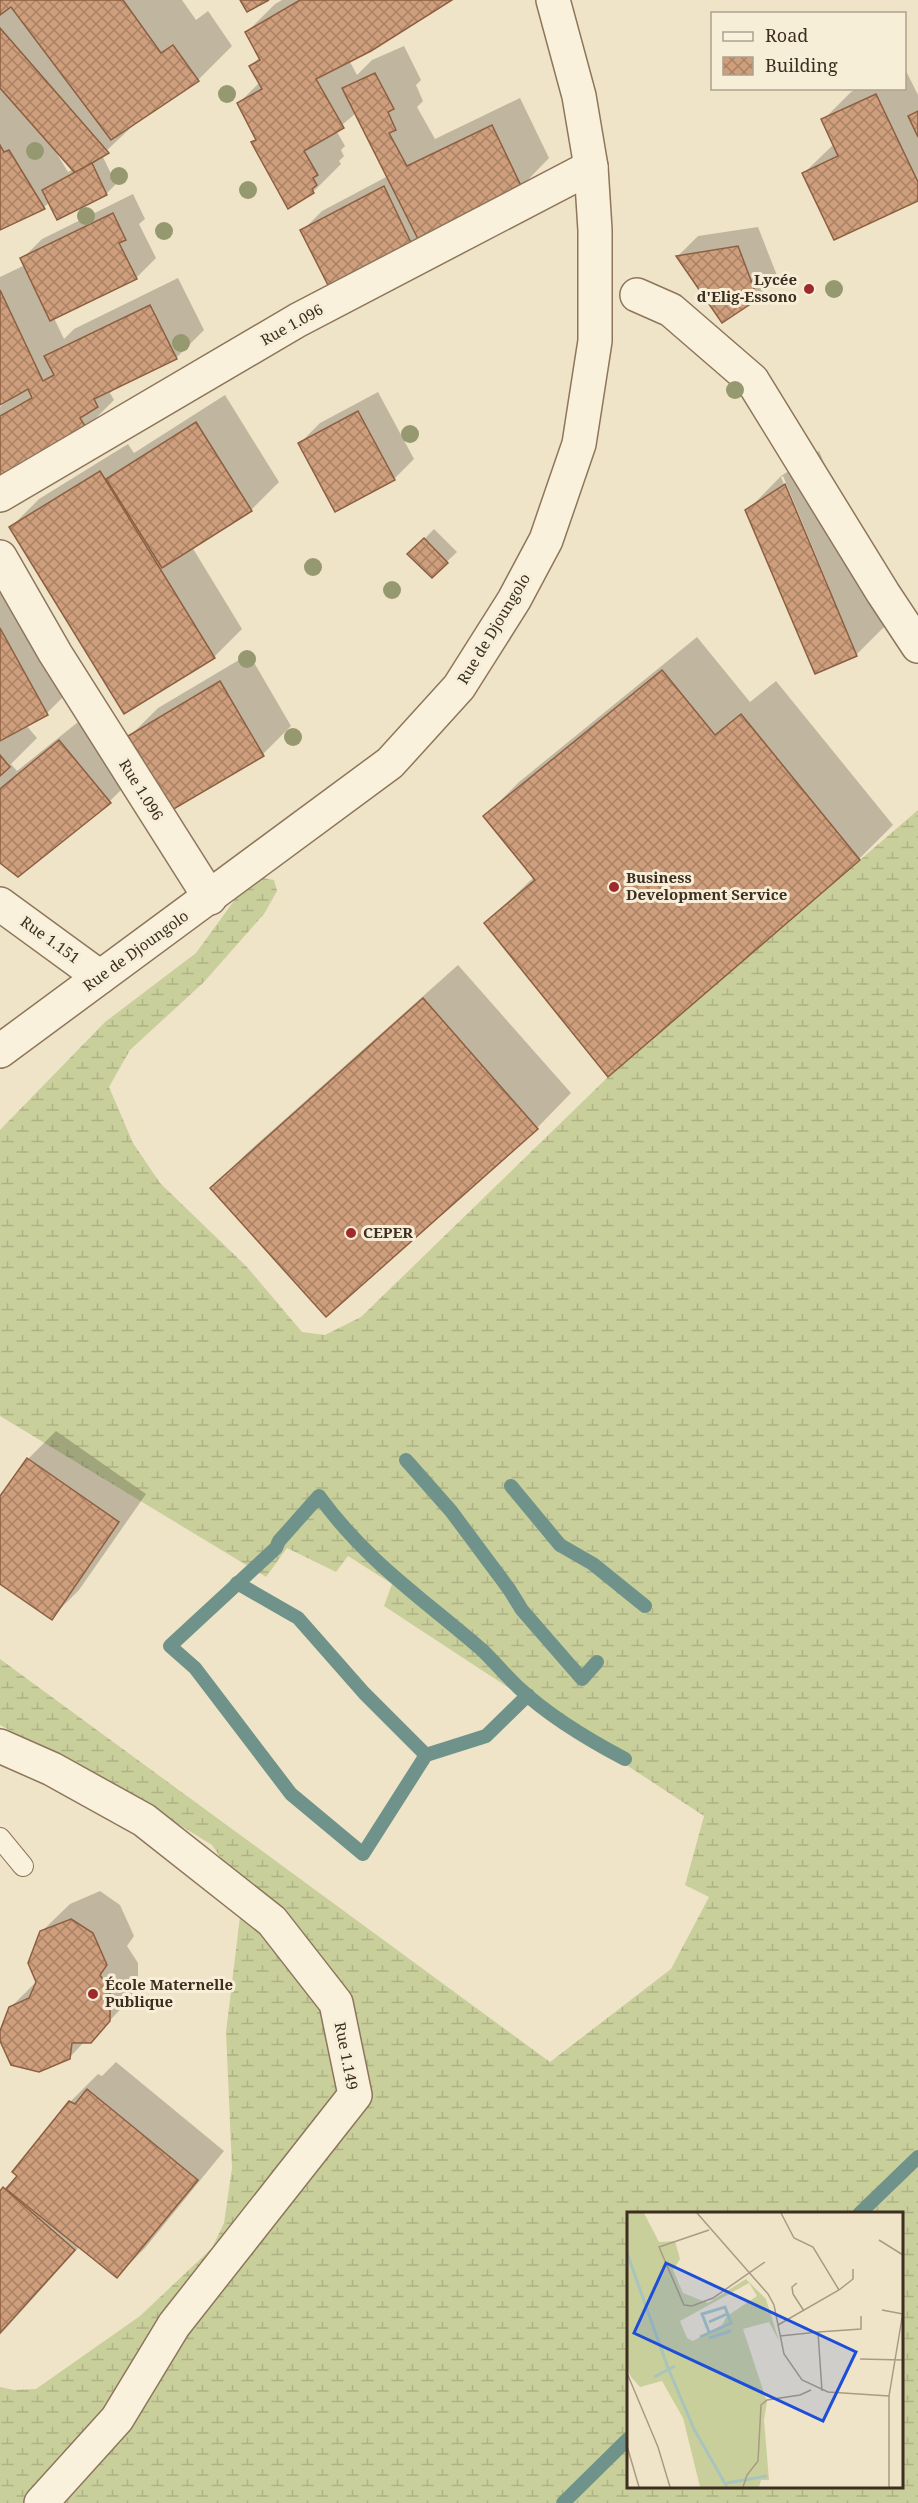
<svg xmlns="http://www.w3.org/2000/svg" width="918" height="2503" font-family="'Noto Serif',serif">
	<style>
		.wetland { fill: url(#wetland-marsh); fill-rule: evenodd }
		.shadow { fill: #0003; fill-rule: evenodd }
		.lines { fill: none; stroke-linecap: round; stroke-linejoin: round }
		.stream { stroke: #6f938a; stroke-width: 14 }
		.building { fill: url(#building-cross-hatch); stroke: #8d5f41; stroke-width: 1.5 }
		.service-casing { stroke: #8d765c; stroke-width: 22 }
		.minor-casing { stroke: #8d765c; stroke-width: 36 }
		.tertiary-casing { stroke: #8d765c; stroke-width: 36 }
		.service { stroke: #faf1dc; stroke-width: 20 }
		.minor { stroke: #faf1dc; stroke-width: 33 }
		.tertiary { stroke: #faf1dc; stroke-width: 33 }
		.tree { fill: #96986f }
		.poi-dot { fill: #9e2a2b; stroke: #f7eed8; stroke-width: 2 }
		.labels { text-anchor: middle; stroke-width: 6; stroke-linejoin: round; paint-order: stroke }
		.poi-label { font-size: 15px; font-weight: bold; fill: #3d2e20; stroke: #f7eed8; text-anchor: start }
		.street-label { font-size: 15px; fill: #3d2e20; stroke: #f7eed8 }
		.inset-river { fill: none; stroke: #a9c4bc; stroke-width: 3 }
		.inset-road { fill: none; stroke: #a89b85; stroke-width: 1.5 }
		.view { fill: #1d4ed8; fill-opacity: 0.15; stroke: #1d4ed8; stroke-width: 3 }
		.inset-edge { fill: none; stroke: #3d2e20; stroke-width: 3 }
	</style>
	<defs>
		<pattern id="wetland-marsh" width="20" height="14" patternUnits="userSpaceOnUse" patternTransform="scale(1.5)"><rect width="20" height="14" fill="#c9cf9b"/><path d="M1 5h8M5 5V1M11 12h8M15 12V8" fill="none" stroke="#aeb285"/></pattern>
		<pattern id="building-cross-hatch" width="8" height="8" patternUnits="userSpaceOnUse" patternTransform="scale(1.5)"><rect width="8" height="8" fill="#cf9f7d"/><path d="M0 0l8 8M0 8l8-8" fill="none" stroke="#a98266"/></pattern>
	</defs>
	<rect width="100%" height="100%" fill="#f0e4c8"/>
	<!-- wetland -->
	<path class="wetland" d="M918 810V2503H0V2387L14 2390 36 2389 140 2316 212 2248 224 2223 232 2168 226 2032 243 1892 212 1845 139 1800 0 1725V1659L550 2062 671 1969 709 1897 685 1885 704 1816 384 1606 392 1584 348 1556 336 1572 287 1548 266 1577 0 1416V1130L105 1022 196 953 252 876 274 880 277 891 264 914 204 982 130 1050 109 1087 133 1143 160 1183 247 1267 302 1332 325 1335 361 1317 608 1077ZM628 2214H902V2486H628Z"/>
	<!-- shadow -->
	<g class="shadow">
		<path d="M0 0H182L196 20 208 11 232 46 198 80 142 117 102 155 116 184 106 194 50 202 44 207 0 229ZM55 148 73 169 68 172 54 149Z"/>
		<polygon points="282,0 449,0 349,60 357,75 372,60 404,46 421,80 416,85 423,101 417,107 435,139 520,98 549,158 521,187 416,252 302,231 322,211 388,176 356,113 336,130 345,146 341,150 344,156 339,161 341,164 313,192 253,142 257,138 239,103 260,82 250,66 260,57 247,32 275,4"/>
		<polygon points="904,67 918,95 918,199 804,173 834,144 823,120 851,92 858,88 904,88"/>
		<polygon points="133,194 145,219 139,224 156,258 136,278 54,318 64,339 74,329 178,278 204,330 176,358 118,386 110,393 114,400 86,428 59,439 0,477 0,407 7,400 0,403 0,277 25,265 22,259 42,239"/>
		<polygon points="758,227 778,278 758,298 678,256 698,236"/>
		<polygon points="378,392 414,459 394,479 300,443 320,423"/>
		<polygon points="225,395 279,482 251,510 192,547 242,629 214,657 124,712 11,527 39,499 128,444 134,453"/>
		<path d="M819 451 890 621 856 655 747 511 781 476ZM783 476 829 587 827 588 781 477Z"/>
		<polygon points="434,529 457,552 432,576 410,554"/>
		<polygon points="0,551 75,685 47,713 26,725 37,738 11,764 17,771 88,714 138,773 110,801 18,875 0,861"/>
		<polygon points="697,637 750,702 776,681 893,825 859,859 486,923 535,876 485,816 519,782"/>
		<polygon points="249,654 291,726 263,754 172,808 130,736 158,708"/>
		<polygon points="458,965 571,1093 537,1128 326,1314 212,1188 246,1154"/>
		<polygon points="56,1431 146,1494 79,1590 51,1618 0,1582 0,1499 28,1459"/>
		<polygon points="100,1891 120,1905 134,1936 127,1946 138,1963 138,1991 90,2041 85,2041 69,2058 0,2038 10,2008 37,1981 41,1932 70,1904"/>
		<polygon points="116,2062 224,2151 145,2248 117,2276 80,2246 0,2335 0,2193 18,2175 70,2102 98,2074 102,2076"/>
	</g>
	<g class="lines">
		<!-- stream -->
		<g class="stream">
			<polyline points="406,1460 451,1511 509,1589 522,1610 582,1679 597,1662"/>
			<polyline points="511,1486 560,1545 593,1564 645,1606"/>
			<polyline points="237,1583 298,1618 364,1693 426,1755"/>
			<path d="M528 1695 486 1736 426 1755 363 1854 291 1794 195 1668 170 1646 276 1548 279 1541 319 1496C366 1561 422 1598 481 1649 494 1661 506 1676 519 1688 550 1717 587 1739 625 1759"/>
			<polyline points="859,2214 918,2157"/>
			<polyline points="563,2503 628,2439"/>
		</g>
	</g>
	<!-- building -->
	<g class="building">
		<polygon points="0,0 123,0 161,53 173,45 199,81 111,140 11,7 0,15"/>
		<polygon points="240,0 269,0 247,12"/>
		<polygon points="300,0 452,0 371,51 316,79 344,128 304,151 318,175 313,178 317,185 312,189 314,193 288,209 251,142 256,140 237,103 262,89 249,66 260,60 245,32"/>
		<polygon points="0,28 109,153 75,173 0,88"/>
		<polygon points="375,73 394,109 388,112 396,130 389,133 407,166 492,125 522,188 418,239 342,88"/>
		<polygon points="876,94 918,182 918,201 834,240 802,173 838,156 821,119"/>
		<polygon points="918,111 918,137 908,116"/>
		<polygon points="0,145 4,152 9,150 45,209 0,230"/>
		<polygon points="92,163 107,195 57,220 42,190"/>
		<polygon points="384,186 416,253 329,287 300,230"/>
		<polygon points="113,213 126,240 119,243 137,279 50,321 20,258"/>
		<polygon points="738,246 758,299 722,323 676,256"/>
		<polygon points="0,290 43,381 54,375 44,356 150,305 177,359 94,399 98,407 80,418 87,429 61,445 59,441 0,479 0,416 32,398 28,389 0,405"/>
		<polygon points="358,411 395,480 335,512 298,443"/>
		<polygon points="196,422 252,511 162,568 106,479"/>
		<polygon points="100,471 215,658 124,714 9,527"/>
		<polygon points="785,484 857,656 815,674 745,510"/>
		<polygon points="424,538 448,563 432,578 407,554"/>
		<polygon points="0,628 48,715 0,741"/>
		<polygon points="662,670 715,735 741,714 860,860 608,1077 484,923 535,880 483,816"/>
		<polygon points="220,681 264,756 172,810 128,736"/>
		<polygon points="59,740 111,803 18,877 0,863 0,789"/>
		<polygon points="0,755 10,767 0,776"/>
		<polygon points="423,998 538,1129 326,1317 210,1188"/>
		<polygon points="27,1458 119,1522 52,1620 0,1584 0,1496"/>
		<polygon points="71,1919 93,1933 107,1965 100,1975 110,1991 110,2021 91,2043 72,2043 70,2059 39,2072 11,2065 0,2041 0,2031 9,2007 29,1998 36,1982 28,1963 40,1931"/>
		<polygon points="87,2089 198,2180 117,2278 6,2189 17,2176 12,2172 69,2101 75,2104"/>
		<polygon points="3,2187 75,2250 0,2333 0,2191"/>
	</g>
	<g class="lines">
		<!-- service casing -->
		<g class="service-casing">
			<polyline id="service" points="0,1838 23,1866"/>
		</g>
		<!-- minor casing -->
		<g class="minor-casing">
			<g id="minor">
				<polyline points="637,295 671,310 752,380 883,593 918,646"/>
				<polyline points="0,495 298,320 591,167"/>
				<polyline points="0,557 55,653 210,898"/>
				<polyline points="0,904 100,977"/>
				<polyline points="0,1746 52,1769 144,1820 272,1921 336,2003 355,2095 174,2325 117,2419 41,2503"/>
			</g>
		</g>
		<!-- tertiary casing -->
		<g class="tertiary-casing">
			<polyline id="tertiary" points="0,1051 390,763 459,687 514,600 546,540 579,444 595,341 595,230 591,167 579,96 553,0"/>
		</g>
		<!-- service -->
		<use href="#service" class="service"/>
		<!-- minor -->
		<use href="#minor" class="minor"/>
		<!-- tertiary -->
		<use href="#tertiary" class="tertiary"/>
	</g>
	<!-- trees -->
	<g class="tree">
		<circle cx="227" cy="94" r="9"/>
		<circle cx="35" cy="151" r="9"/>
		<circle cx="119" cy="176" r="9"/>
		<circle cx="248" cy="190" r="9"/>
		<circle cx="86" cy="216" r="9"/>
		<circle cx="164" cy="231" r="9"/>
		<circle cx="834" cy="289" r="9"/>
		<circle cx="181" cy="343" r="9"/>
		<circle cx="735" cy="390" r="9"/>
		<circle cx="410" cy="434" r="9"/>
		<circle cx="313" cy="567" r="9"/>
		<circle cx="392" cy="590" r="9"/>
		<circle cx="247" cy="659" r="9"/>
		<circle cx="293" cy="737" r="9"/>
	</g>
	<!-- markers -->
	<g class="poi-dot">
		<circle cx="809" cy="289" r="6"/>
		<circle cx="614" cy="887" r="6"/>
		<circle cx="351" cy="1233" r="6"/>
		<circle cx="93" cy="1994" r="6"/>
	</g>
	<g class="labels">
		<!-- poi labels -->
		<g class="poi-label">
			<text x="797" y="285" text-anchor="end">Lycée<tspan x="797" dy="17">d'Elig-Essono</tspan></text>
			<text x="626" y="883">Business<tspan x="626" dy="17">Development Service</tspan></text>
			<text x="363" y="1238">CEPER</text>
			<text x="105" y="1990">École Maternelle<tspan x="105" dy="17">Publique</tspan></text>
		</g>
		<!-- street labels -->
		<g class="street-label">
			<text transform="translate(292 325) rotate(-29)" y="5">Rue 1.096</text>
			<text transform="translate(494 629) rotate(-59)" y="5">Rue de Djoungolo</text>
			<text transform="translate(141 790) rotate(58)" y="5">Rue 1.096</text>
			<text transform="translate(50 940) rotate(36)" y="5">Rue 1.151</text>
			<text transform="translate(136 951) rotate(-36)" y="5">Rue de Djoungolo</text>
			<text transform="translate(346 2056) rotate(79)" y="5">Rue 1.149</text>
		</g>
	</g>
	<!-- overview -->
	<g transform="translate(627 2212)">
		<rect width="276" height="276" fill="#f0e4c8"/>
		<path d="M0 1H17L32 30 48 29 53 47 46 58 56 81 81 91 119 67 139 87 152 129 142 110 116 117 140 190 137 208 142 268H134L132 275H73L56 206 35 169 13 175 4 165 0 157ZM122 71 130 84 100 104 95 113 66 129 60 126 53 109Z" fill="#c9cf9b" fill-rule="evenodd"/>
		<path class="inset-river" d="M0 41 41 156 67 217 100 275M82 110 100 102M73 125 104 111 98 95 75 102 82 120M82 126 104 119M27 165 48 154M100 271 140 264"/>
		<path class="inset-road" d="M70 1 141 82 147 93 157 142 175 168 201 180 262 184M154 1 167 26 186 35 212 78M82 18 32 35 57 93 65 94 86 86 138 50M252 28 276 43M170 71 165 75 166 82 177 99M255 98 276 102M151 113 212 78 226 67V57M191 120 234 117V104M153 124 191 120 195 179M233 147 276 148M0 161 31 235 43 275M0 234 12 275M116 275 120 263 131 249 134 193 140 188 173 183 184 178M262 275V184L276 100"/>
		<path class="view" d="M39 51 229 140 196 209 7 121Z"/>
		<rect width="276" height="276" class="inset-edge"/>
	</g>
	<!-- legend -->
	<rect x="711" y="12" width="195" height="78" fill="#f7eed8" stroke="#ada18e" stroke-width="1.5"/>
	<rect x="723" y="32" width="30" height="9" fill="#faf1dc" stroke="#ada18e" stroke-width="1.5"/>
	<text x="765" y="42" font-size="18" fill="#3d2e20">Road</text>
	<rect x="723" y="57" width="30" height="18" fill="url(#building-cross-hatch)" stroke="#ada18e" stroke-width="1.5"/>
	<text x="765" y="72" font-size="18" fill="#3d2e20">Building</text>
</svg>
